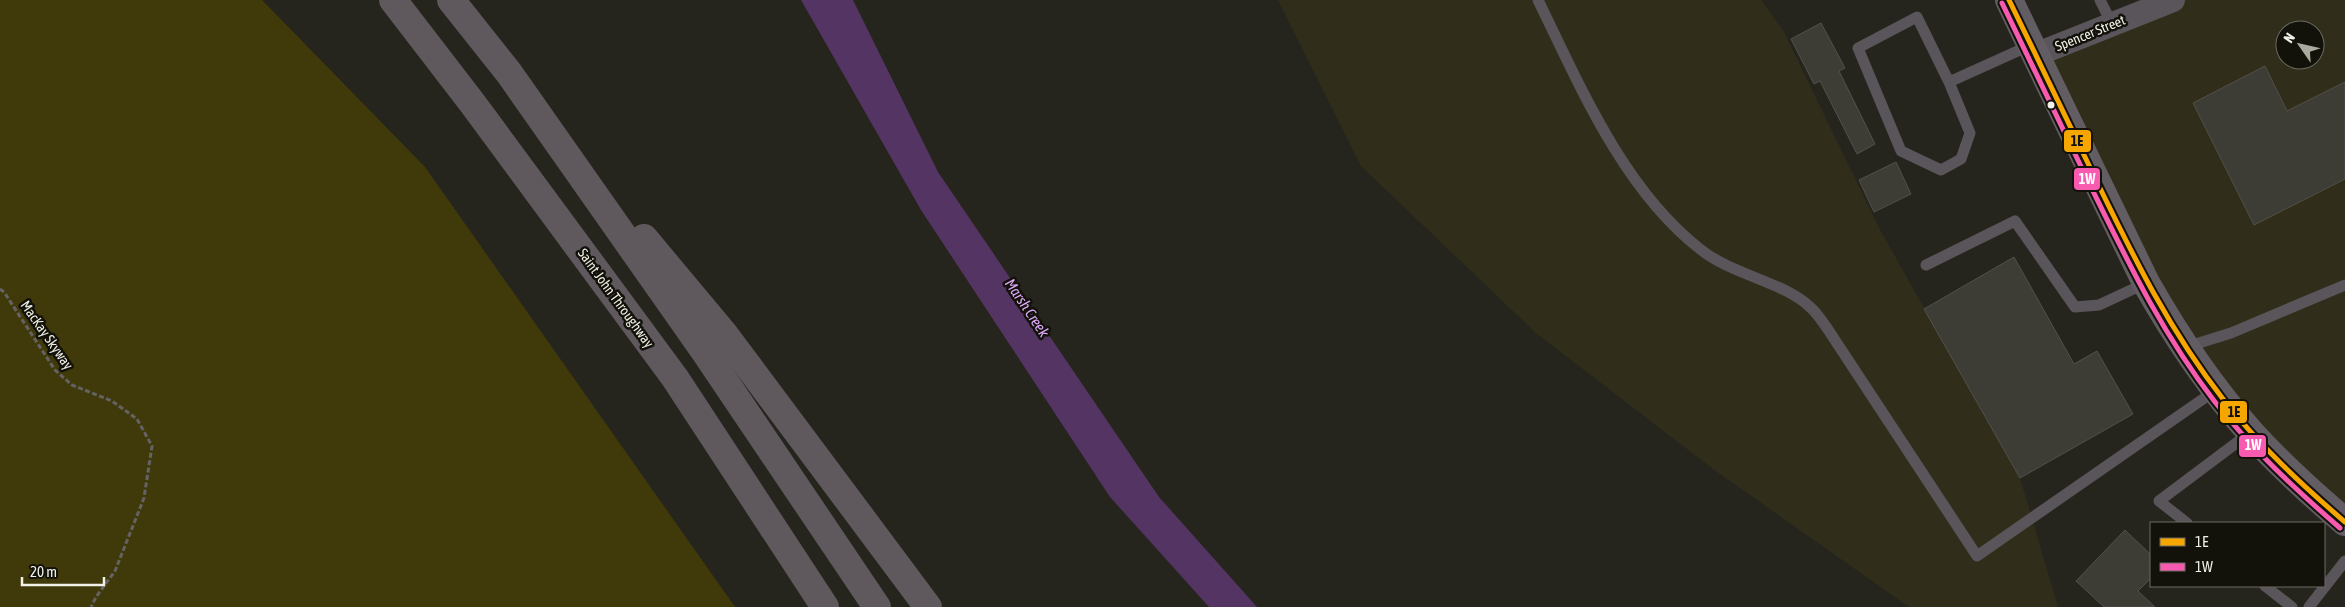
<svg xmlns="http://www.w3.org/2000/svg" width="2345" height="607" font-family="'Asap Condensed',sans-serif">
	<style>
		.built { fill: #302e1a; fill-rule: evenodd }
		.green { fill: #403a0a }
		.water { fill: #533462 }
		.building { fill: #3d3c35; stroke: #51504a }
		.lines { fill: none; stroke-linecap: round; stroke-linejoin: round }
		.path { stroke: #656264; stroke-width: 3; stroke-dasharray: 5 2.5; stroke-linecap: butt }
		.service { stroke: #59555a; stroke-width: 11 }
		.minor { stroke: #59555a; stroke-width: 24 }
		.primary { stroke: #625c63; stroke-width: 28 }
		.motorway { stroke: #5f595e; stroke-width: 28 }
		.bus-1-casing { stroke: #12110a; stroke-width: 9 }
		.bus-2-casing { stroke: #12110a; stroke-width: 9 }
		.bus-1 { stroke: #f7a600; stroke-width: 5 }
		.bus-2 { stroke: #f75aaf; stroke-width: 5 }
		.bus-dot { fill: #f2f1e7; stroke: #12110a; stroke-width: 2 }
		.labels { text-anchor: middle; stroke-width: 5; stroke-linejoin: round; paint-order: stroke }
		.street-label { font-size: 14px; fill: #f2f1e7; stroke: #12110a }
		.water-label { font-size: 15px; font-style: italic; fill: #deaafb; stroke: #12110a }
		.line-badge { stroke: #12110a; stroke-width: 2 }
		.badge-label { font-size: 14px; text-anchor: middle; font-weight: bold; fill: #fff }
		.pale-badge-label { font-size: 14px; text-anchor: middle; font-weight: bold; fill: #111 }
	</style>
	<rect width="100%" height="100%" fill="#26251d"/>
	<!-- built -->
	<g class="built">
		<polygon points="1278,0 1761,0 1784,32 1879,228 2020,478 2058,607 1909,607 1713,469 1536,333 1361,166"/>
		<path d="M2173 0H2345V522L2217 389 2035 55ZM2285 30H2315V60H2285Z"/>
	</g>
	<!-- green -->
	<polygon class="green" points="0,0 262,0 425,167 735,607 0,607"/>
	<!-- water -->
	<polygon class="water" points="801,0 853,0 938,172 1159,497 1257,607 1209,607 1110,497 921,210"/>
	<!-- building -->
	<g class="building">
		<polygon points="1821,23 1845,68 1839,71 1875,144 1857,154 1820,81 1814,84 1791,39"/>
		<polygon points="2265,66 2287,111 2345,82 2345,179 2254,225 2193,103"/>
		<polygon points="1896,162 1911,194 1874,212 1859,180"/>
		<polygon points="2014,257 2074,364 2097,351 2133,414 2020,478 1924,309"/>
		<polygon points="2125,530 2151,555 2151,578 2138,591 2155,607 2104,607 2076,581"/>
	</g>
	<g class="lines">
		<!-- path -->
		<polyline class="path" points="0,289 4,292 55,370 72,385 112,401 137,419 152,446 144,498 115,571 96,597 91,607"/>
		<!-- service -->
		<g class="service">
			<path d="M1538 0C1580 86 1623 189 1700 249 1732 275 1784 282 1810 307 1817 313 1822 321 1827 328L1977 556 2216 390"/>
			<polyline points="2100,0 2112,24"/>
			<polyline points="1949,82 1970,133 1961,159 1941,170 1901,151 1858,48 1917,17 1949,82 2031,45"/>
			<polyline points="1926,265 2015,221 2075,307 2099,305 2146,283"/>
			<polyline points="2186,347 2231,333 2345,285"/>
			<polyline points="2187,523 2159,501 2251,432"/>
			<polyline points="2265,586 2292,607"/>
			<polyline points="2309,607 2345,561"/>
		</g>
		<!-- minor -->
		<polyline class="minor" points="2035,55 2173,0"/>
		<!-- primary -->
		<path class="primary" d="M2009 0 2146 283C2176 336 2211 388 2251 433 2280 465 2312 494 2345 522"/>
		<!-- motorway -->
		<g class="motorway">
			<polyline points="393,0 473,104 675,378 825,607"/>
			<polyline points="451,0 509,73 705,352 877,607"/>
			<polyline points="644,238 725,335 928,607"/>
		</g>
		<!-- bus-1 casing -->
		<g class="bus-1-casing">
			<path id="bus-1" d="M2009 0C2039 61 2068 122 2098 184 2135 260 2170 331 2223 399 2259 445 2301 484 2345 522"/>
		</g>
		<!-- bus-2 casing -->
		<g class="bus-2-casing">
			<path id="bus-2" d="M2002 3C2031 63 2060 123 2089 183 2128 262 2161 332 2215 402 2252 449 2295 489 2340 528"/>
		</g>
		<!-- bus-1 -->
		<use href="#bus-1" class="bus-1"/>
		<!-- bus-2 -->
		<use href="#bus-2" class="bus-2"/>
	</g>
	<!-- markers -->
	<circle class="bus-dot" cx="2051" cy="105" r="4.5"/>
	<g class="labels">
		<!-- street labels -->
		<g class="street-label">
			<text transform="translate(2090 33) rotate(-22)" y="5">Spencer Street</text>
			<text transform="translate(616 298) rotate(54)" y="5">Saint John Throughway</text>
			<text transform="translate(47 335) rotate(55)" y="5">MacKay Skyway</text>
		</g>
		<!-- water labels -->
		<g class="water-label">
			<text transform="translate(1027 308) rotate(56)" y="5">Marsh Creek</text>
		</g>
	</g>
	<g class="line-badge">
		<rect x="2063" y="129" width="29" height="24" rx="5" fill="#f7a600"/>
		<rect x="2073" y="167" width="28" height="24" rx="5" fill="#f75aaf"/>
		<rect x="2219" y="400" width="29" height="24" rx="5" fill="#f7a600"/>
		<rect x="2238" y="434" width="29" height="24" rx="5" fill="#f75aaf"/>
	</g>
	<g class="badge-label">
		<text x="2087" y="184">1W</text>
		<text x="2253" y="450">1W</text>
	</g>
	<g class="pale-badge-label">
		<text x="2077" y="146">1E</text>
		<text x="2234" y="417">1E</text>
	</g>
	<!-- legend -->
	<rect x="2150" y="522" width="175" height="65" fill="#12110a" stroke="#6c6b62"/>
	<rect x="2160" y="538" width="25" height="8" fill="#f7a600" stroke="#6c6b62"/>
	<text x="2195" y="547" font-size="15" fill="#f2f1e7">1E</text>
	<rect x="2160" y="563" width="25" height="8" fill="#f75aaf" stroke="#6c6b62"/>
	<text x="2195" y="572" font-size="15" fill="#f2f1e7">1W</text>
	<!-- north arrow -->
	<g transform="translate(2300 45) rotate(304)"><circle r="24" fill="#12110a" stroke="#6c6b62"/>
	<path d="M0-4L9 19L0 12L-9 19Z" fill="#abaaa0"/>
	<text y="-8" font-size="14" font-weight="bold" text-anchor="middle" fill="#f2f1e7">N</text>
	</g>
	<!-- scale -->
	<path d="M22 577v8h82v-8" fill="none" stroke="#f2f1e7" stroke-width="2.5"/>
	<text x="30" y="577" font-size="15" fill="#f2f1e7" stroke="#12110a" stroke-width="4" paint-order="stroke">20 m</text>
</svg>
